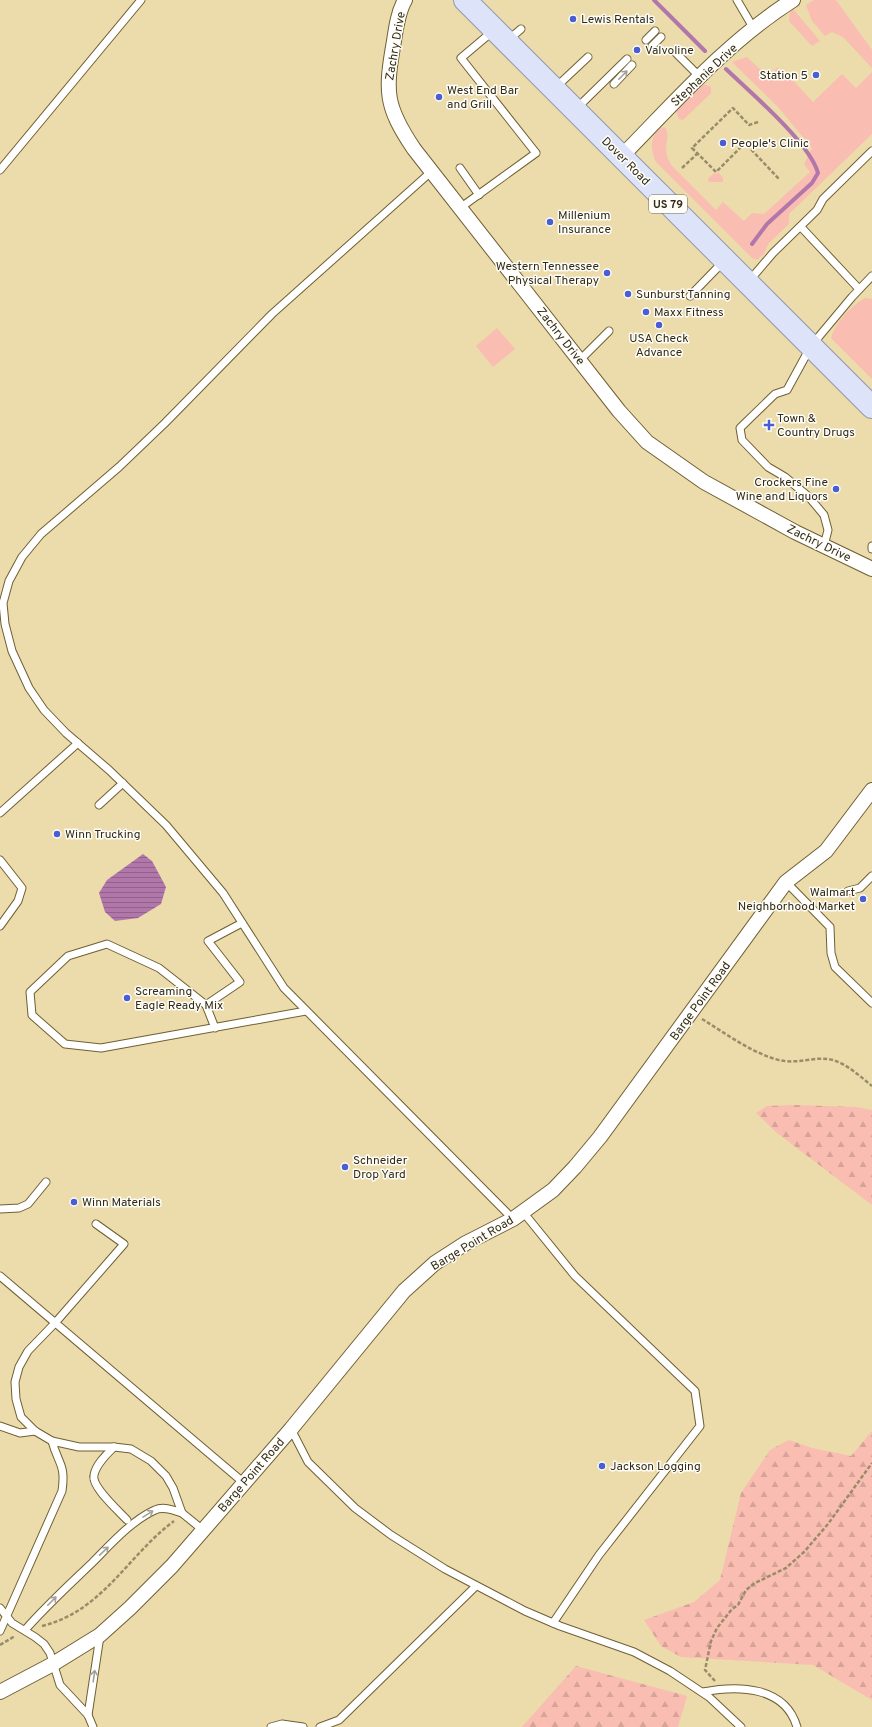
<svg xmlns="http://www.w3.org/2000/svg" width="872" height="1727" font-family="Overpass,sans-serif">
	<style>
		.green { fill: #fabdb1 }
		.forest { fill: url(#forest-firs) }
		.water { fill: url(#water-rules) }
		.lines { fill: none; stroke-linecap: round; stroke-linejoin: round }
		.stream { stroke: #b277aa; stroke-width: 4 }
		.lane-casing { stroke: #6f6033; stroke-width: 9 }
		.street-casing { stroke: #6f6033; stroke-width: 16 }
		.primary-casing { stroke: #9298a8; stroke-width: 24 }
		.path { stroke: #998d69; stroke-width: 2.5; stroke-dasharray: 4 2; stroke-linecap: butt }
		.lane { stroke: #fff; stroke-width: 7 }
		.street { stroke: #fff; stroke-width: 14 }
		.primary { stroke: #dde4fa; stroke-width: 22 }
		.oneway { stroke: #a2a097 }
		.poi-dot { fill: #495ed3; stroke: #fefdf8; stroke-width: 1.5 }
		.labels { text-anchor: middle; stroke-width: 3; stroke-linejoin: round; paint-order: stroke }
		.shield { fill: #fefdf8; stroke: #6e6a5b; stroke-width: 1 }
		.shield-label { font-size: 11px; font-weight: bold; fill: #312b18 }
		.poi-label { font-size: 12px; fill: #312b18; stroke: #fefdf8; text-anchor: start }
		.street-label { font-size: 12px; fill: #312b18; stroke: #fefdf8 }
	</style>
	<defs>
		<pattern id="forest-firs" width="22" height="20" patternUnits="userSpaceOnUse"><rect width="22" height="20" fill="#fabdb1"/><path d="M5 1l3.5 6h-7zM16 11l3.5 6h-7z" fill="#d7a398"/></pattern>
		<pattern id="water-rules" width="6" height="5" patternUnits="userSpaceOnUse"><rect width="6" height="5" fill="#b277aa"/><path d="M0 2.5h6" fill="none" stroke="#916289"/></pattern>
	</defs>
	<rect width="100%" height="100%" fill="#ecdbab"/>
	<!-- green -->
	<g class="green">
		<polygon points="814,0 836,0 872,50 872,68 843,37 832,32 825,36 812,21 806,5"/>
		<polygon points="793,9 820,41 812,46 789,21 790,13"/>
		<path d="M747 57 768 77 777 68 789 76 813 102 842 74 856 88 872 72V134L789 214V224L768 244 764 254 757 260 752 258 656 162C650 150 649 133 664 127L666 129C671 141 660 148 672 166L716 210 723 202 744 221 752 213 764 214 810 172 804 164 812 148 778 107 732 62Z"/>
		<polygon points="704,84 711,87 711,93 683,120 679,119 676,111"/>
		<polygon points="718,172 723,178 723,182 709,182 708,179 714,173 716,174"/>
		<path d="M865 298 872 299V379L831 338C836 321 850 307 865 298Z"/>
		<polygon points="497,328 515,349 493,367 476,346"/>
	</g>
	<!-- forest -->
	<g class="forest">
		<polygon points="794,1105 856,1107 872,1110 872,1205 777,1133 756,1113 767,1106"/>
		<polygon points="872,1431 872,1700 813,1665 681,1657 661,1646 644,1620 694,1602 720,1580 741,1493 770,1450 789,1440 812,1448 851,1456"/>
		<polygon points="576,1666 687,1696 678,1727 522,1727"/>
	</g>
	<!-- water -->
	<polygon class="water" points="143,854 152,861 166,887 161,904 138,918 115,921 105,912 99,893 107,880"/>
	<g class="lines">
		<!-- stream -->
		<g class="stream">
			<polyline points="654,0 705,51"/>
			<path d="M726 69C750 92 810 143 818 173L812 183 767 224 752 244"/>
		</g>
		<!-- lane casing -->
		<g class="lane-casing">
			<g id="lane">
				<polyline points="737,0 754,29"/>
				<polyline points="508,40 521,29"/>
				<polyline points="646,40 655,31"/>
				<polyline points="652,46 661,37"/>
				<polyline points="675,52 700,77"/>
				<polyline points="614,84 632,65"/>
				<polyline points="555,88 588,57"/>
				<polyline points="577,108 627,59"/>
				<polyline points="460,168 479,195"/>
				<polyline points="0,170 141,0"/>
				<polyline points="432,171 272,314 165,423 119,467 41,534 22,557 9,581 3,603 5,624 12,651 29,688 44,710 66,733 109,770 166,825 223,893 284,988 513,1219"/>
				<polyline points="460,208 536,153 461,58 493,31"/>
				<polyline points="801,227 859,289"/>
				<polyline points="749,281 773,253 817,210 823,199 872,151"/>
				<polyline points="690,296 723,262"/>
				<polyline points="580,360 609,331"/>
				<polyline points="824,546 828,530 824,515 809,497 785,477 768,467 742,440 740,428 775,394 787,390 811,346 852,297 872,276"/>
				<polyline points="872,546 872,549"/>
				<polyline points="99,805 123,783"/>
				<polyline points="0,813 78,743"/>
				<polyline points="0,860 22,888 18,901 0,926"/>
				<polyline points="786,882 830,927 831,953 835,967 872,1003"/>
				<polyline points="848,891 860,888 872,876"/>
				<polyline points="206,1005 240,982 208,941 242,923"/>
				<polyline points="215,1028 206,1005 159,968 107,944 68,956 30,992 32,1015 65,1044 101,1048 306,1011"/>
				<polyline points="0,1209 19,1208 28,1204 46,1182"/>
				<polyline points="523,1212 575,1276 695,1391 700,1426 599,1555 553,1623"/>
				<polyline points="96,1224 124,1244 55,1323 28,1351 19,1367 15,1382 16,1399 21,1417 35,1431 52,1441 79,1447 114,1447 131,1449 151,1461 166,1476 173,1488 182,1513 203,1530"/>
				<polyline points="0,1276 244,1483"/>
				<polyline points="0,1426 20,1433 35,1431"/>
				<polyline points="291,1429 308,1462 355,1508 391,1535 445,1569 525,1611 560,1626 634,1652 670,1671 709,1697 741,1727"/>
				<path d="M114 1447C107 1454 96 1464 94 1475 91 1487 119 1511 127 1520"/>
				<polyline points="0,1608 12,1623 35,1637 44,1644 50,1653 60,1685 88,1715 93,1727"/>
				<path d="M25 1630C46 1606 69 1585 92 1563 109 1546 132 1520 155 1510 163 1506 174 1510 182 1513"/>
				<path d="M0 1631 62 1491C66 1464 58 1464 52 1441"/>
				<path d="M703 1692C738 1685 785 1686 797 1727"/>
				<polyline points="88,1715 100,1636"/>
				<polyline points="271,1727 282,1724 303,1727"/>
				<polyline points="320,1727 339,1720 476,1586"/>
			</g>
		</g>
		<!-- street casing -->
		<g class="street-casing">
			<g id="street">
				<path d="M405 0C398 12 396 28 394 41 385 92 385 106 414 149L619 411 647 442 704 482 795 532 872 569"/>
				<path d="M621 157C675 102 728 41 793 0"/>
				<polyline points="0,1692 53,1664 100,1635 130,1608 172,1566 291,1429 404,1291 435,1263 466,1243 513,1219 553,1190 575,1167 600,1137 786,882 826,851 872,790"/>
			</g>
		</g>
		<!-- primary casing -->
		<g class="primary-casing">
			<polyline id="primary" points="465,0 872,407"/>
		</g>
		<!-- path -->
		<g class="path">
			<polyline points="758,122 749,125 733,108 692,148 716,172 745,143 779,179"/>
			<polyline points="682,168 698,153"/>
			<path d="M702 1019C725 1033 749 1051 775 1059 797 1066 815 1055 833 1060 847 1064 861 1077 872 1086"/>
			<path d="M42 1626C103 1611 127 1556 174 1521"/>
			<polyline points="0,1645 15,1636"/>
			<polyline points="715,1681 705,1670 711,1641 717,1628 732,1609 738,1605 746,1590 755,1583 786,1568 804,1552 828,1524 872,1463"/>
		</g>
		<!-- lane -->
		<use href="#lane" class="lane"/>
		<!-- street -->
		<use href="#street" class="street"/>
		<!-- primary -->
		<use href="#primary" class="primary"/>
	</g>
	<!-- one-way arrows -->
	<defs><path id="oneway-shaft" d="M-6 0H5M1.5-3L5.5 0L1.5 3" fill="none" stroke-width="1.6" stroke-linecap="round" stroke-linejoin="round"/></defs>
	<g class="oneway">
		<use href="#oneway-shaft" transform="translate(623 75) rotate(-45)"/>
		<use href="#oneway-shaft" transform="translate(148 1514) rotate(-32)"/>
		<use href="#oneway-shaft" transform="translate(104 1551) rotate(-44)"/>
		<use href="#oneway-shaft" transform="translate(52 1601) rotate(-45)"/>
		<use href="#oneway-shaft" transform="translate(94 1676) rotate(-82)"/>
	</g>
	<!-- markers -->
	<g class="poi-dot">
		<circle cx="573" cy="19" r="4"/>
		<circle cx="637" cy="50" r="4"/>
		<circle cx="816" cy="75" r="4"/>
		<circle cx="439" cy="97" r="4"/>
		<circle cx="723" cy="143" r="4"/>
		<circle cx="550" cy="222" r="4"/>
		<circle cx="607" cy="273" r="4"/>
		<circle cx="628" cy="294" r="4"/>
		<circle cx="646" cy="312" r="4"/>
		<circle cx="659" cy="325" r="4"/>
		<path d="M767 419h4v4h4v4h-4v4h-4v-4h-4v-4h4z"/>
		<circle cx="836" cy="489" r="4"/>
		<circle cx="57" cy="834" r="4"/>
		<circle cx="863" cy="899" r="4"/>
		<circle cx="127" cy="998" r="4"/>
		<circle cx="345" cy="1167" r="4"/>
		<circle cx="74" cy="1202" r="4"/>
		<circle cx="602" cy="1466" r="4"/>
	</g>
	<g class="labels">
		<!-- shield labels -->
		<rect class="shield" x="649" y="195" width="38" height="18" rx="3"/>
		<g class="shield-label">
			<text x="668" y="208">US 79</text>
		</g>
		<!-- poi labels -->
		<g class="poi-label">
			<text x="581" y="23">Lewis Rentals</text>
			<text x="645" y="54">Valvoline</text>
			<text x="808" y="79" text-anchor="end">Station 5</text>
			<text x="447" y="94">West End Bar<tspan x="447" dy="14">and Grill</tspan></text>
			<text x="731" y="147">People's Clinic</text>
			<text x="558" y="219">Millenium<tspan x="558" dy="14">Insurance</tspan></text>
			<text x="599" y="270" text-anchor="end">Western Tennessee<tspan x="599" dy="14">Physical Therapy</tspan></text>
			<text x="636" y="298">Sunburst Tanning</text>
			<text x="654" y="316">Maxx Fitness</text>
			<text x="659" y="342" text-anchor="middle">USA Check<tspan x="659" dy="14">Advance</tspan></text>
			<text x="777" y="422">Town &amp;<tspan x="777" dy="14">Country Drugs</tspan></text>
			<text x="828" y="486" text-anchor="end">Crockers Fine<tspan x="828" dy="14">Wine and Liquors</tspan></text>
			<text x="65" y="838">Winn Trucking</text>
			<text x="855" y="896" text-anchor="end">Walmart<tspan x="855" dy="14">Neighborhood Market</tspan></text>
			<text x="135" y="995">Screaming<tspan x="135" dy="14">Eagle Ready Mix</tspan></text>
			<text x="353" y="1164">Schneider<tspan x="353" dy="14">Drop Yard</tspan></text>
			<text x="82" y="1206">Winn Materials</text>
			<text x="610" y="1470">Jackson Logging</text>
		</g>
		<!-- street labels -->
		<g class="street-label">
			<text transform="translate(395 46) rotate(-80)" y="4">Zachry Drive</text>
			<text transform="translate(704 75) rotate(-43)" y="4">Stephanie Drive</text>
			<text transform="translate(626 161) rotate(45)" y="4">Dover Road</text>
			<text transform="translate(561 336) rotate(52)" y="4">Zachry Drive</text>
			<text transform="translate(819 543) rotate(26)" y="4">Zachry Drive</text>
			<text transform="translate(700 1001) rotate(-54)" y="4">Barge Point Road</text>
			<text transform="translate(472 1243) rotate(-31)" y="4">Barge Point Road</text>
			<text transform="translate(251 1475) rotate(-49)" y="4">Barge Point Road</text>
		</g>
	</g>
</svg>
